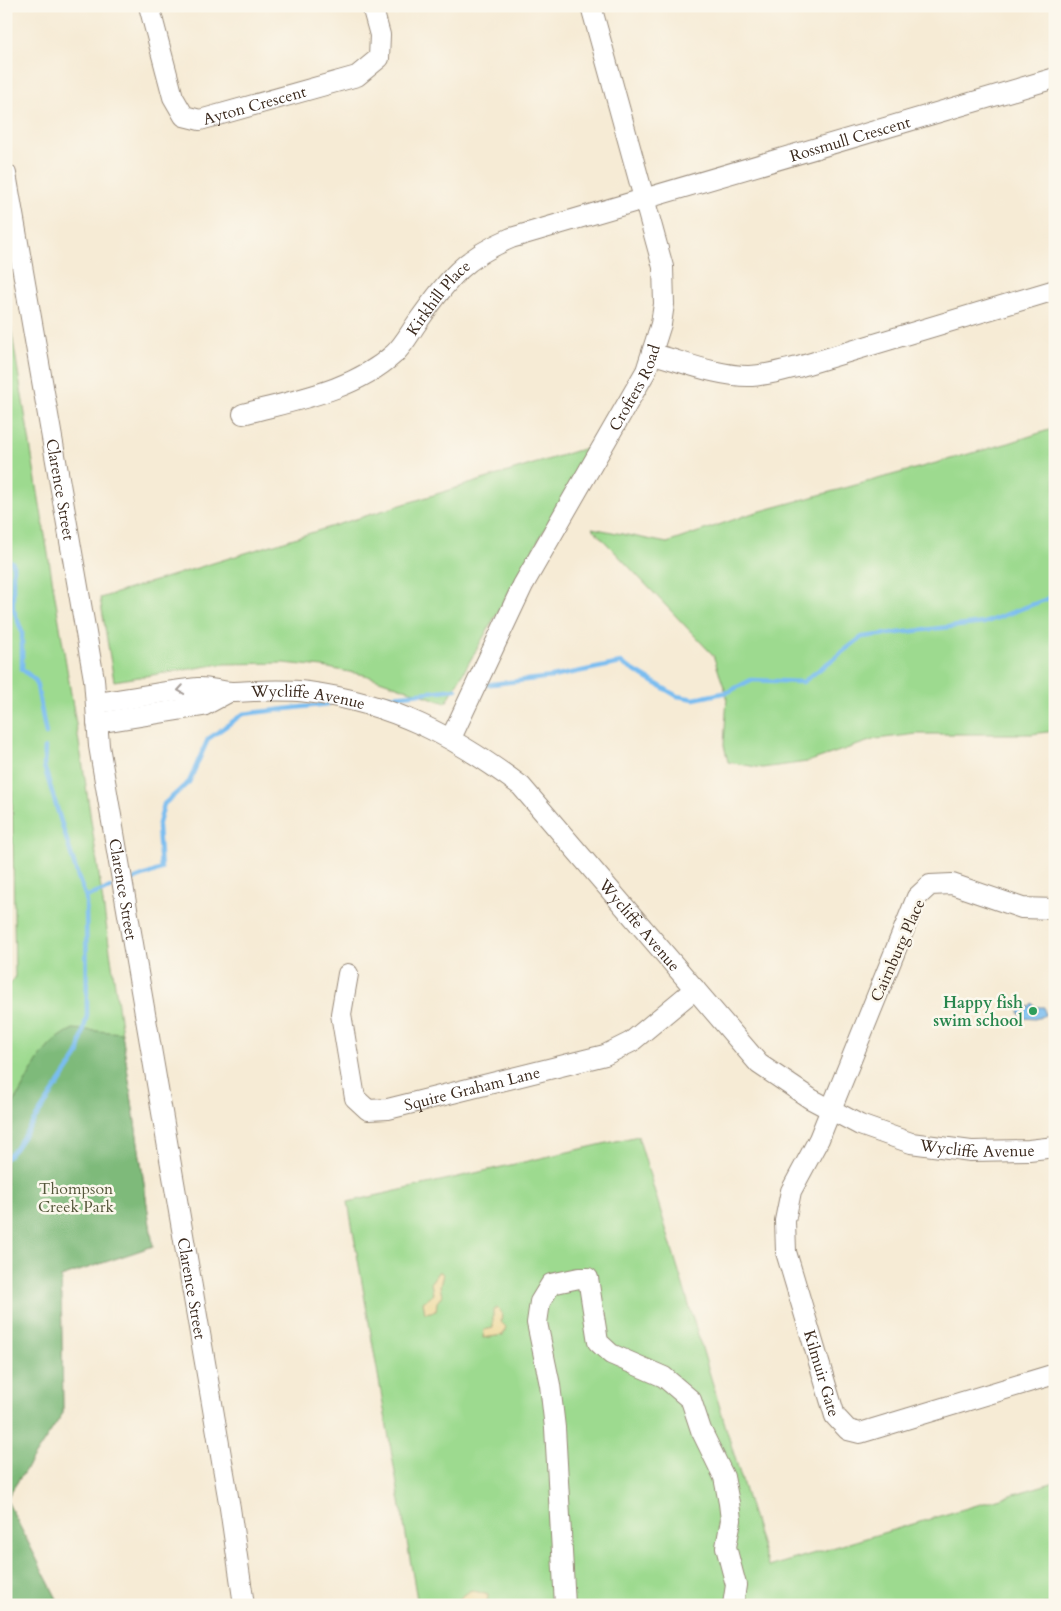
<svg xmlns="http://www.w3.org/2000/svg" width="1061" height="1611" font-family="Cardo,serif">
	<style>
		.green { fill: #9dda8f; stroke: #6c8256 }
		.forest { fill: #7eba7a; stroke: #5c724c }
		.sand { fill: #eeda9e; stroke: #94825e }
		.water { fill: #7abdf0; stroke: #5a7487 }
		.lines { fill: none; stroke-linecap: round; stroke-linejoin: round }
		.stream { stroke: #7abdf0; stroke-width: 4.5 }
		.minor-casing { stroke: #988a7a; stroke-width: 22 }
		.minor { stroke: #fff; stroke-width: 20 }
		.oneway { stroke: #a79f9a }
		.leisure-dot { fill: #2e9e5b; stroke: #fbf7ec; stroke-width: 2 }
		.labels { text-anchor: middle; stroke-width: 5; stroke-linejoin: round; paint-order: stroke }
		.street-label { font-size: 16px; fill: #3b2a1e; stroke: #fbf7ec }
		.leisure-label { font-size: 16px; font-weight: bold; fill: #27864d; stroke: #fbf7ec; text-anchor: end }
		.park-label { font-size: 16px; fill: #54563a; stroke: #fbf7ec }
	</style>
	<rect width="100%" height="100%" fill="#fbf7ec"/>
	<filter id="ink" filterUnits="userSpaceOnUse"><feTurbulence type="fractalNoise" baseFrequency=".02" numOctaves="2"/><feDisplacementMap in="SourceGraphic" scale="10" xChannelSelector="R" yChannelSelector="G"/><feConvolveMatrix kernelMatrix="1 2 1 2 8 2 1 2 1" color-interpolation-filters="sRGB"/></filter>
	<filter id="wash" filterUnits="userSpaceOnUse"><feTurbulence type="fractalNoise" baseFrequency=".0096" numOctaves="4" result="noise"/><feDisplacementMap in="SourceGraphic" scale="20" xChannelSelector="R" yChannelSelector="G"/><feGaussianBlur stdDeviation="1.12" result="paint"/><feColorMatrix in="noise" values="0 0 0 0 0 0 0 0 0 0 0 0 0 0 0 0 0 1.4 0 .05"/><feComposite in="paint" operator="in"/></filter>
	<g filter="url(#wash)">
		<rect width="100%" height="100%" fill="#f6ebd5"/>
		<!-- green -->
		<g class="green">
			<polygon points="6,298 85,779 153,1246 61,1277 63,1413 6,1499 60,1605 6,1605 6,989 15,978 12,787 6,772"/>
			<polygon points="1055,428 1055,731 1031,734 917,734 876,739 807,762 762,768 728,762 724,745 727,696 713,655 592,528 667,543 750,514 1009,443"/>
			<polygon points="592,446 446,703 365,675 323,667 284,663 221,664 114,681 100,598"/>
			<polygon points="638,1136 768,1567 1055,1482 1055,1605 418,1605 348,1202"/>
		</g>
		<!-- forest -->
		<path class="forest" d="M73 1029 122 1033 153 1246 61 1277 63 1413 6 1499 60 1605H6V1114C30 1083 34 1048 73 1029Z"/>
		<!-- sand -->
		<g class="sand">
			<polygon points="439,1271 443,1274 440,1286 442,1296 437,1302 436,1311 425,1313 423,1302 433,1294 431,1282"/>
			<polygon points="498,1308 502,1313 501,1322 506,1327 503,1335 483,1338 484,1330 493,1328 493,1310"/>
			<polygon points="471,1590 488,1595 487,1603 468,1605 459,1602 459,1599"/>
		</g>
		<!-- water -->
		<polygon class="water" points="1032,1003 1036,1007 1044,1007 1045,1015 1035,1019 1022,1018 1019,1012 1021,1006 1029,1007"/>
		<g class="lines">
			<!-- stream -->
			<g class="stream">
				<polyline points="6,559 13,563 13,608 22,632 22,669 36,681 46,734"/>
				<polyline points="483,685 552,677 621,663 677,696 694,699 728,692 751,680 803,682 862,637 984,623 1055,596"/>
				<polyline points="376,698 456,689"/>
				<polyline points="135,879 161,869 158,827 164,804 189,782 208,739 243,714 328,704"/>
				<polyline points="86,897 110,888"/>
				<polyline points="6,1158 15,1149 78,1055 87,1015 86,897 78,877 44,766 45,748"/>
			</g>
		</g>
	</g>
	<g filter="url(#ink)">
		<g class="lines">
			<!-- minor casing -->
			<g class="minor-casing">
				<g id="minor">
					<path id="s1" d="M149 6 173 97 184 116 200 120 357 76 379 58 380 35 372 6"/>
					<path id="s2" d="M6 174 94 679 99 746 230 1508 244 1605"/>
					<path d="M653 354C684 362 717 376 748 376 765 376 782 370 798 367L1055 290"/>
					<path id="s3" d="M243 414C295 400 353 391 394 354 404 345 411 331 419 320 448 279 464 258 511 238L1055 78"/>
					<path id="s4" d="M96 703C130 699 164 691 198 688 209 687 220 692 232 692 257 691 282 689 308 692 392 703 454 736 521 786L759 1064 811 1099 860 1125 911 1143 971 1151 1029 1150 1055 1147"/>
					<polyline points="97,723 203,706 229,692"/>
					<path id="s5" d="M451 738 523 585 646 371 661 324 664 304 663 267 591 6"/>
					<path id="s6" d="M1055 909 1022 908 952 884 930 885 917 897 819 1139 791 1191 785 1221 786 1252 835 1416 848 1430 860 1433 1055 1374"/>
					<path id="s7" d="M348 974 341 1014 355 1098 368 1110 388 1109 605 1055 631 1042 695 989"/>
					<polyline points="565,1605 555,1428 550,1385 537,1323 540,1302 551,1284 579,1278 588,1278 598,1342 611,1354 664,1377 691,1400 701,1430 724,1477 729,1503 731,1520 726,1547 736,1585 733,1605"/>
				</g>
			</g>
			<!-- minor -->
			<use href="#minor" class="minor"/>
		</g>
		<!-- one-way arrows -->
		<defs><path id="oneway-chevron" d="M-2-3.5L2.5 0L-2 3.5" fill="none" stroke-width="1.6" stroke-linecap="round" stroke-linejoin="round" transform="scale(1.25)"/></defs>
		<use class="oneway" href="#oneway-chevron" transform="translate(181 690) rotate(171)"/>
	</g>
	<!-- markers -->
	<circle class="leisure-dot" cx="1033" cy="1011" r="5"/>
	<g class="labels">
		<!-- street labels -->
		<g class="street-label">
			<text dy="6" stroke="none"><textPath href="#s1" startOffset="189">Ayton Crescent</textPath></text>
			<text dy="6" stroke="none"><textPath href="#s3" startOffset="685">Rossmull Crescent</textPath></text>
			<text dy="6" stroke="none"><textPath href="#s3" startOffset="236">Kirkhill Place</textPath></text>
			<text dy="6" stroke="none"><textPath href="#s5" startOffset="396">Crofters Road</textPath></text>
			<text dy="6" stroke="none"><textPath href="#s2" startOffset="320">Clarence Street</textPath></text>
			<text dy="6" stroke="none"><textPath href="#s4" startOffset="214">Wycliffe Avenue</textPath></text>
			<text dy="6" stroke="none"><textPath href="#s2" startOffset="725">Clarence Street</textPath></text>
			<text dy="6" stroke="none"><textPath href="#s4" startOffset="632">Wycliffe Avenue</textPath></text>
			<text transform="translate(897 950) rotate(-66)" y="6">Cairnburg Place</text>
			<text dy="6" stroke="none"><textPath href="#s7" startOffset="250">Squire Graham Lane</textPath></text>
			<text dy="6" stroke="none"><textPath href="#s4" startOffset="1054">Wycliffe Avenue</textPath></text>
			<text dy="6" stroke="none"><textPath href="#s2" startOffset="1130">Clarence Street</textPath></text>
			<text dy="6" stroke="none"><textPath href="#s6" startOffset="655">Kilmuir Gate</textPath></text>
		</g>
		<!-- leisure labels -->
		<g class="leisure-label">
			<text x="1023" y="1008">Happy fish<tspan x="1023" dy="18">swim school</tspan></text>
		</g>
		<!-- park labels -->
		<g class="park-label">
			<text x="76" y="1194">Thompson<tspan x="76" dy="18">Creek Park</tspan></text>
		</g>
	</g>
	<!-- margin -->
	<rect width="1061" height="1611" fill="none" stroke="#fbf7ec" stroke-width="25"/>
</svg>
